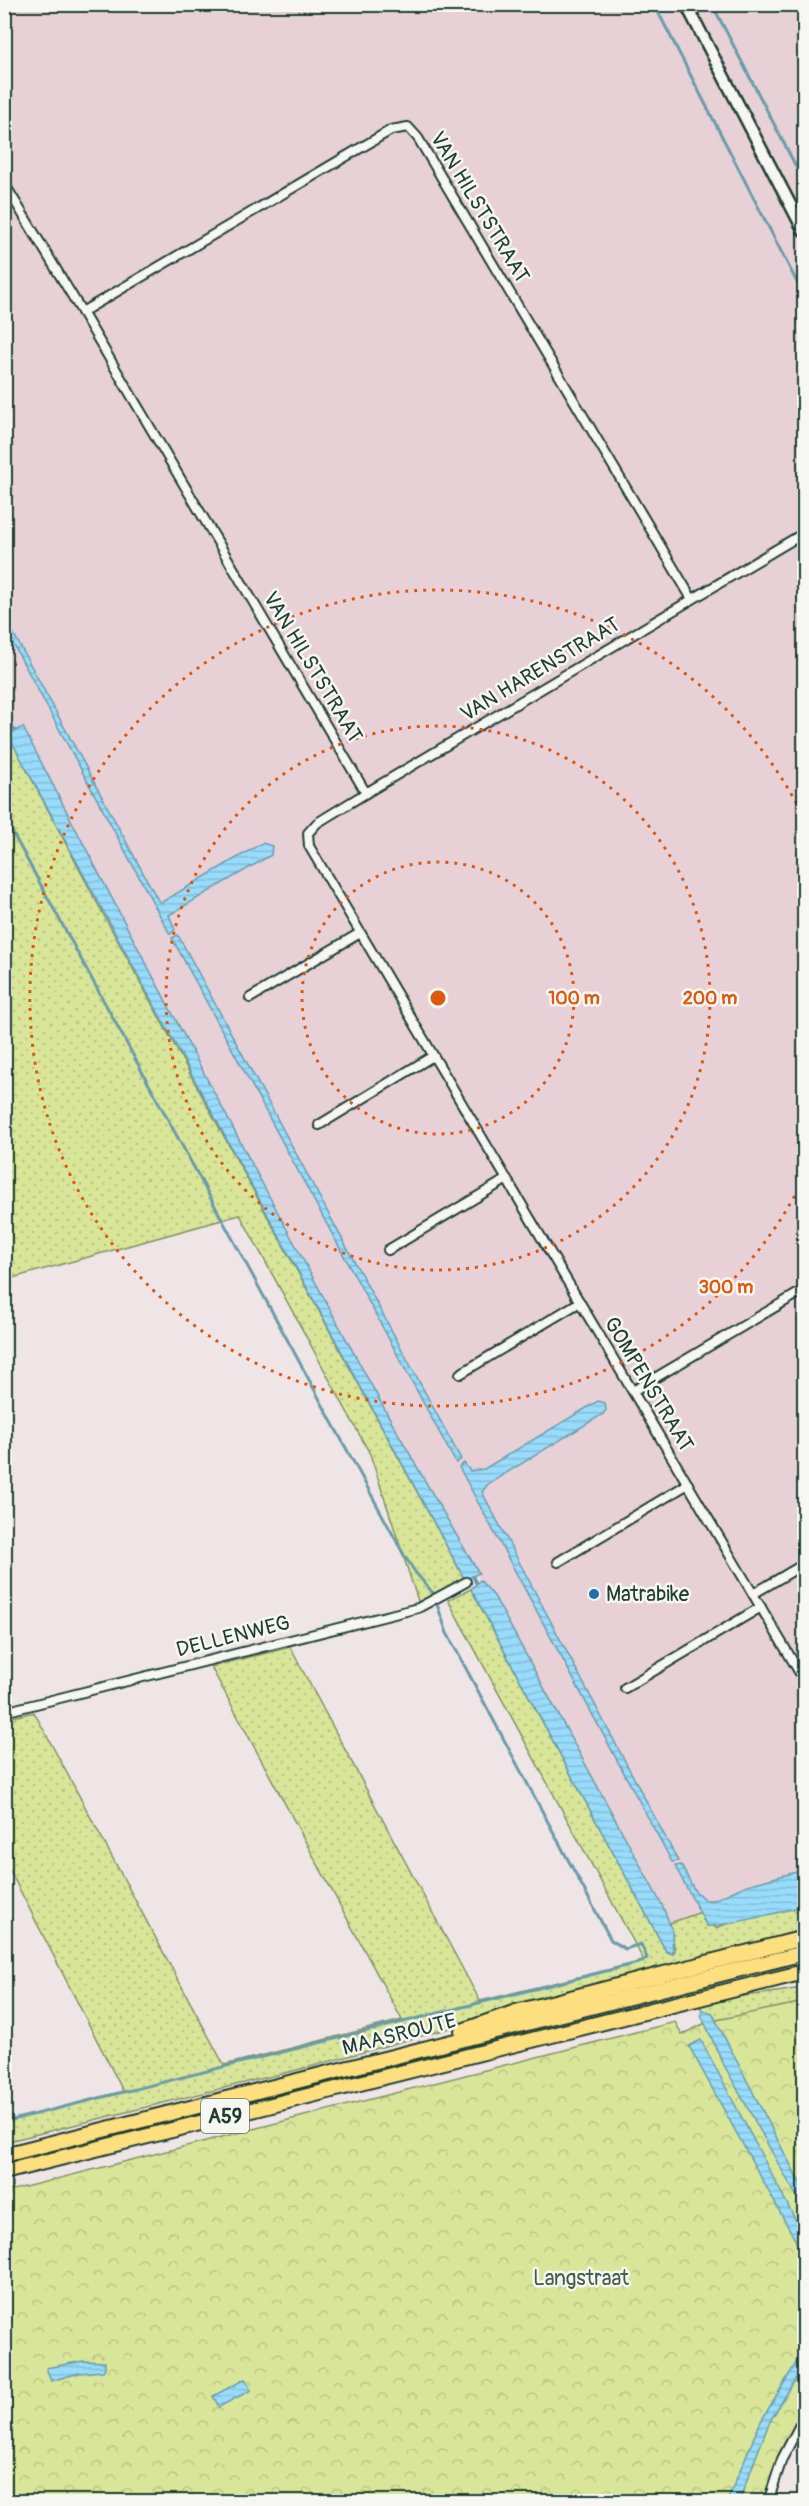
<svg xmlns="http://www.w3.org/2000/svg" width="809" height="2506" font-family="Pangolin,sans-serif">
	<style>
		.built { fill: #e8d0d7 }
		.grass { fill: url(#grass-dots); stroke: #7c9166; stroke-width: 1.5 }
		.park { fill: url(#park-crowns); stroke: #7c9166; stroke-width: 1.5 }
		.water { fill: url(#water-rules); stroke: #689cab; stroke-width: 1.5 }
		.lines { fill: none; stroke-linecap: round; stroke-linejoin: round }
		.stream { stroke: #689cab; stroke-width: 3 }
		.street-casing { stroke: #1f3d34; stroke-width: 12 }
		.secondary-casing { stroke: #1f3d34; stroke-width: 15 }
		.highway-casing { stroke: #1f3d34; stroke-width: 18 }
		.street { stroke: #f6f6f2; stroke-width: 8 }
		.secondary { stroke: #f6f6f2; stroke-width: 10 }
		.highway { stroke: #fedf80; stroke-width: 14 }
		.ring { fill: none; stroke: #de580e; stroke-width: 3; stroke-dasharray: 3 6 }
		.poi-dot { fill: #1f6fb2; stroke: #f6f6f2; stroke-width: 2 }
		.labels { text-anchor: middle; stroke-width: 5; stroke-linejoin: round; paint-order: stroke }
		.shield { fill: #f6f6f2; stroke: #60746d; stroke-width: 1.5 }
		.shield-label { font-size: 20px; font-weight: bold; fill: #1f3d34 }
		.street-label { font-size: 21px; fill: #1f3d34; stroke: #f6f6f2 }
		.poi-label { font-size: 21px; fill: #1f3d34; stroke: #f6f6f2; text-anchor: start }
		.park-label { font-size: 21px; fill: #445f48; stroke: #f6f6f2 }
		.centre { fill: #de580e; stroke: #f6f6f2; stroke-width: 3 }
		.ring-label { font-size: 18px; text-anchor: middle; font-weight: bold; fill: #de580e; stroke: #f6f6f2; stroke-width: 5; stroke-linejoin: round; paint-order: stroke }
	</style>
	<defs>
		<pattern id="grass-dots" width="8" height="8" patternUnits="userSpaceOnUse" patternTransform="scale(1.5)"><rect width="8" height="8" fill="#d9e598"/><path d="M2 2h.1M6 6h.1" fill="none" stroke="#bac584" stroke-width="1.8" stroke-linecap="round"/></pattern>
		<pattern id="park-crowns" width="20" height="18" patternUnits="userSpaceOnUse" patternTransform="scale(1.5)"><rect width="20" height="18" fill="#d9e598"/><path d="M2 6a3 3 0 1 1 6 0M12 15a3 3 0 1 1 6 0" fill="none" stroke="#bac584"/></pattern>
		<pattern id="water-rules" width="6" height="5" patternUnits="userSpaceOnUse" patternTransform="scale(1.5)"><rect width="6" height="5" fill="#98dbfb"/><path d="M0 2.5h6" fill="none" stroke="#83bdd8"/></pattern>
	</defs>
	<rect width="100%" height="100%" fill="#f0e5e6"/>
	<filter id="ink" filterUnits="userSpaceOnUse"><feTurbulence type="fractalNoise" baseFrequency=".0167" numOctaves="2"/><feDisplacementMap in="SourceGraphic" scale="12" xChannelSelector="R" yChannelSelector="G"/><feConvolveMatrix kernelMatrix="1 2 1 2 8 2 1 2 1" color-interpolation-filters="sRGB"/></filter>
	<g filter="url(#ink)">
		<!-- built -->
		<polygon class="built" points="4,5 804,5 804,1870 747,1885 714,1900 705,1900 695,1891 681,1865 675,1866 701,1912 670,1923 5,725"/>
		<!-- grass -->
		<g class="grass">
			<polygon points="8,734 95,899 465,1580 419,1604 370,1454 240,1215 5,1280 4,735"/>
			<polygon points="471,1589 666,1951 673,1954 675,1951 670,1923 701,1912 703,1920 716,1928 737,1920 804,1906 804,1930 313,2066 5,2142 5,2122 123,2091 5,1861 5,1719 34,1712 224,2065 402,2020 211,1667 290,1647 480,2001 644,1961 448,1600"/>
			<path d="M804 1987V2191L712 2013 702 2010 698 2003C733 1994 769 1996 804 1987Z"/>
		</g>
		<!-- park -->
		<polygon class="park" points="804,2002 804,2410 785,2442 762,2501 5,2502 5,2192 675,2022 682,2035 707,2022"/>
		<!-- water -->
		<g class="water">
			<polygon points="4,616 159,902 162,902 262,843 272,846 271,855 169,915 175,930 170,934 5,629"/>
			<path d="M23 727C101 879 181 1030 261 1181 332 1313 402 1445 479 1573L465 1580 14 746 8 734Z"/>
			<polygon points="178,935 461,1459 456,1463 172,938"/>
			<polygon points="598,1401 605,1403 606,1410 603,1414 488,1484 482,1492 678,1861 672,1862 459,1467 464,1463 470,1471 484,1469"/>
			<polygon points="480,1580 494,1596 663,1907 672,1930 673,1954 666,1951 471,1589"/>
			<path d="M681 1865 695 1891 705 1900H714L747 1885 804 1870V1906C787 1910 720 1928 707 1926L675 1866Z"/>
			<polygon points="702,2010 712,2013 804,2191 804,2210 724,2065 701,2015"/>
			<polygon points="701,2040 804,2236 804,2256 689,2046"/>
			<polygon points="804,2350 804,2365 769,2423 739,2501 727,2501 761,2421"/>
			<polygon points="83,2361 105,2362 105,2368 103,2371 79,2373 51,2381 46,2368"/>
			<polygon points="245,2379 251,2390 219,2407 213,2396"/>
		</g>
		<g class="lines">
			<!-- stream -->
			<g class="stream">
				<polyline points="654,4 804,296"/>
				<polyline points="712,4 804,182"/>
				<polyline points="4,716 15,731"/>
				<polyline points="4,817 404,1555 415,1572 433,1593 447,1633 611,1940 625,1949 641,1944 647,1958 642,1962 4,2122"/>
				<polyline points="473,1577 476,1583"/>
			</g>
			<!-- street casing -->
			<g class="street-casing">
				<g id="street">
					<polyline points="4,183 82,312"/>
					<polyline points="804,533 366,793 317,823 308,833 309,846 804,1680"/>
					<polyline points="366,793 82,312 391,130 408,127 418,138 692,599"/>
					<polyline points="250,998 360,933"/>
					<polyline points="319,1125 433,1056"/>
					<polyline points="388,1250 507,1179"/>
					<polyline points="460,1374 580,1302"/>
					<polyline points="633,1391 804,1290"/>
					<polyline points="558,1562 688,1484"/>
					<polyline points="753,1594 804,1564"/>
					<polyline points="625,1688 761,1607"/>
					<polyline points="4,1712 418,1608 466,1582"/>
					<polyline points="768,2502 782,2459 804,2417"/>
				</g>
			</g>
			<!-- secondary casing -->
			<g class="secondary-casing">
				<polyline id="secondary" points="686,4 804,231"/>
			</g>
			<!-- highway casing -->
			<g class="highway-casing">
				<g id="highway">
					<polyline points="462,2031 516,2012 804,1938"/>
					<polyline points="4,2155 804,1953"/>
					<polyline points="4,2172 804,1972"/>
				</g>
			</g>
			<!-- street -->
			<use href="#street" class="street"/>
			<!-- secondary -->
			<use href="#secondary" class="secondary"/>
			<!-- highway -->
			<use href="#highway" class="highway"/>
		</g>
	</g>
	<!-- distance rings -->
	<g class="ring">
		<circle cx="438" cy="998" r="136"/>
		<circle cx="438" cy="998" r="272"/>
		<path d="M803 1180A408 408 0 1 1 803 816"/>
	</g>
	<!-- markers -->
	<circle class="poi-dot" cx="594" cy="1594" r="6"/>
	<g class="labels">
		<!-- shield labels -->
		<rect class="shield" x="201" y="2099" width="48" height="34" rx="4.5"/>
		<g class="shield-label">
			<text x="225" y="2123">A59</text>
		</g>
		<!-- street labels -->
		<g class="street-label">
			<text transform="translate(480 207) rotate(59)" y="7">VAN HILSTSTRAAT</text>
			<text transform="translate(313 667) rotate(59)" y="7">VAN HILSTSTRAAT</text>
			<text transform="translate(540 669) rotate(-31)" y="7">VAN HARENSTRAAT</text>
			<text transform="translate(649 1384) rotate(59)" y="7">GOMPENSTRAAT</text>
			<text transform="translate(233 1636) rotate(-14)" y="7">DELLENWEG</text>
			<text transform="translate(399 2034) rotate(-14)" y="7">MAASROUTE</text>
		</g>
		<!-- poi labels -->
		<g class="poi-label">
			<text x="606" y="1601">Matrabike</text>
		</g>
		<!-- park labels -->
		<g class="park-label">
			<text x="581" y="2285">Langstraat</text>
		</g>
	</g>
	<circle cx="438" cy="998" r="9" class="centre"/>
	<g class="ring-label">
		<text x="574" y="1004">100 m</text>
		<text x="710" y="1004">200 m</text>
		<text x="726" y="1293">300 m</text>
	</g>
	<!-- margin -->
	<rect width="809" height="2506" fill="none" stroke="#f6f6f2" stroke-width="24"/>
	<rect x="12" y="12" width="785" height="2482" fill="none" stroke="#1f3d34" stroke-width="2" filter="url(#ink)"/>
</svg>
